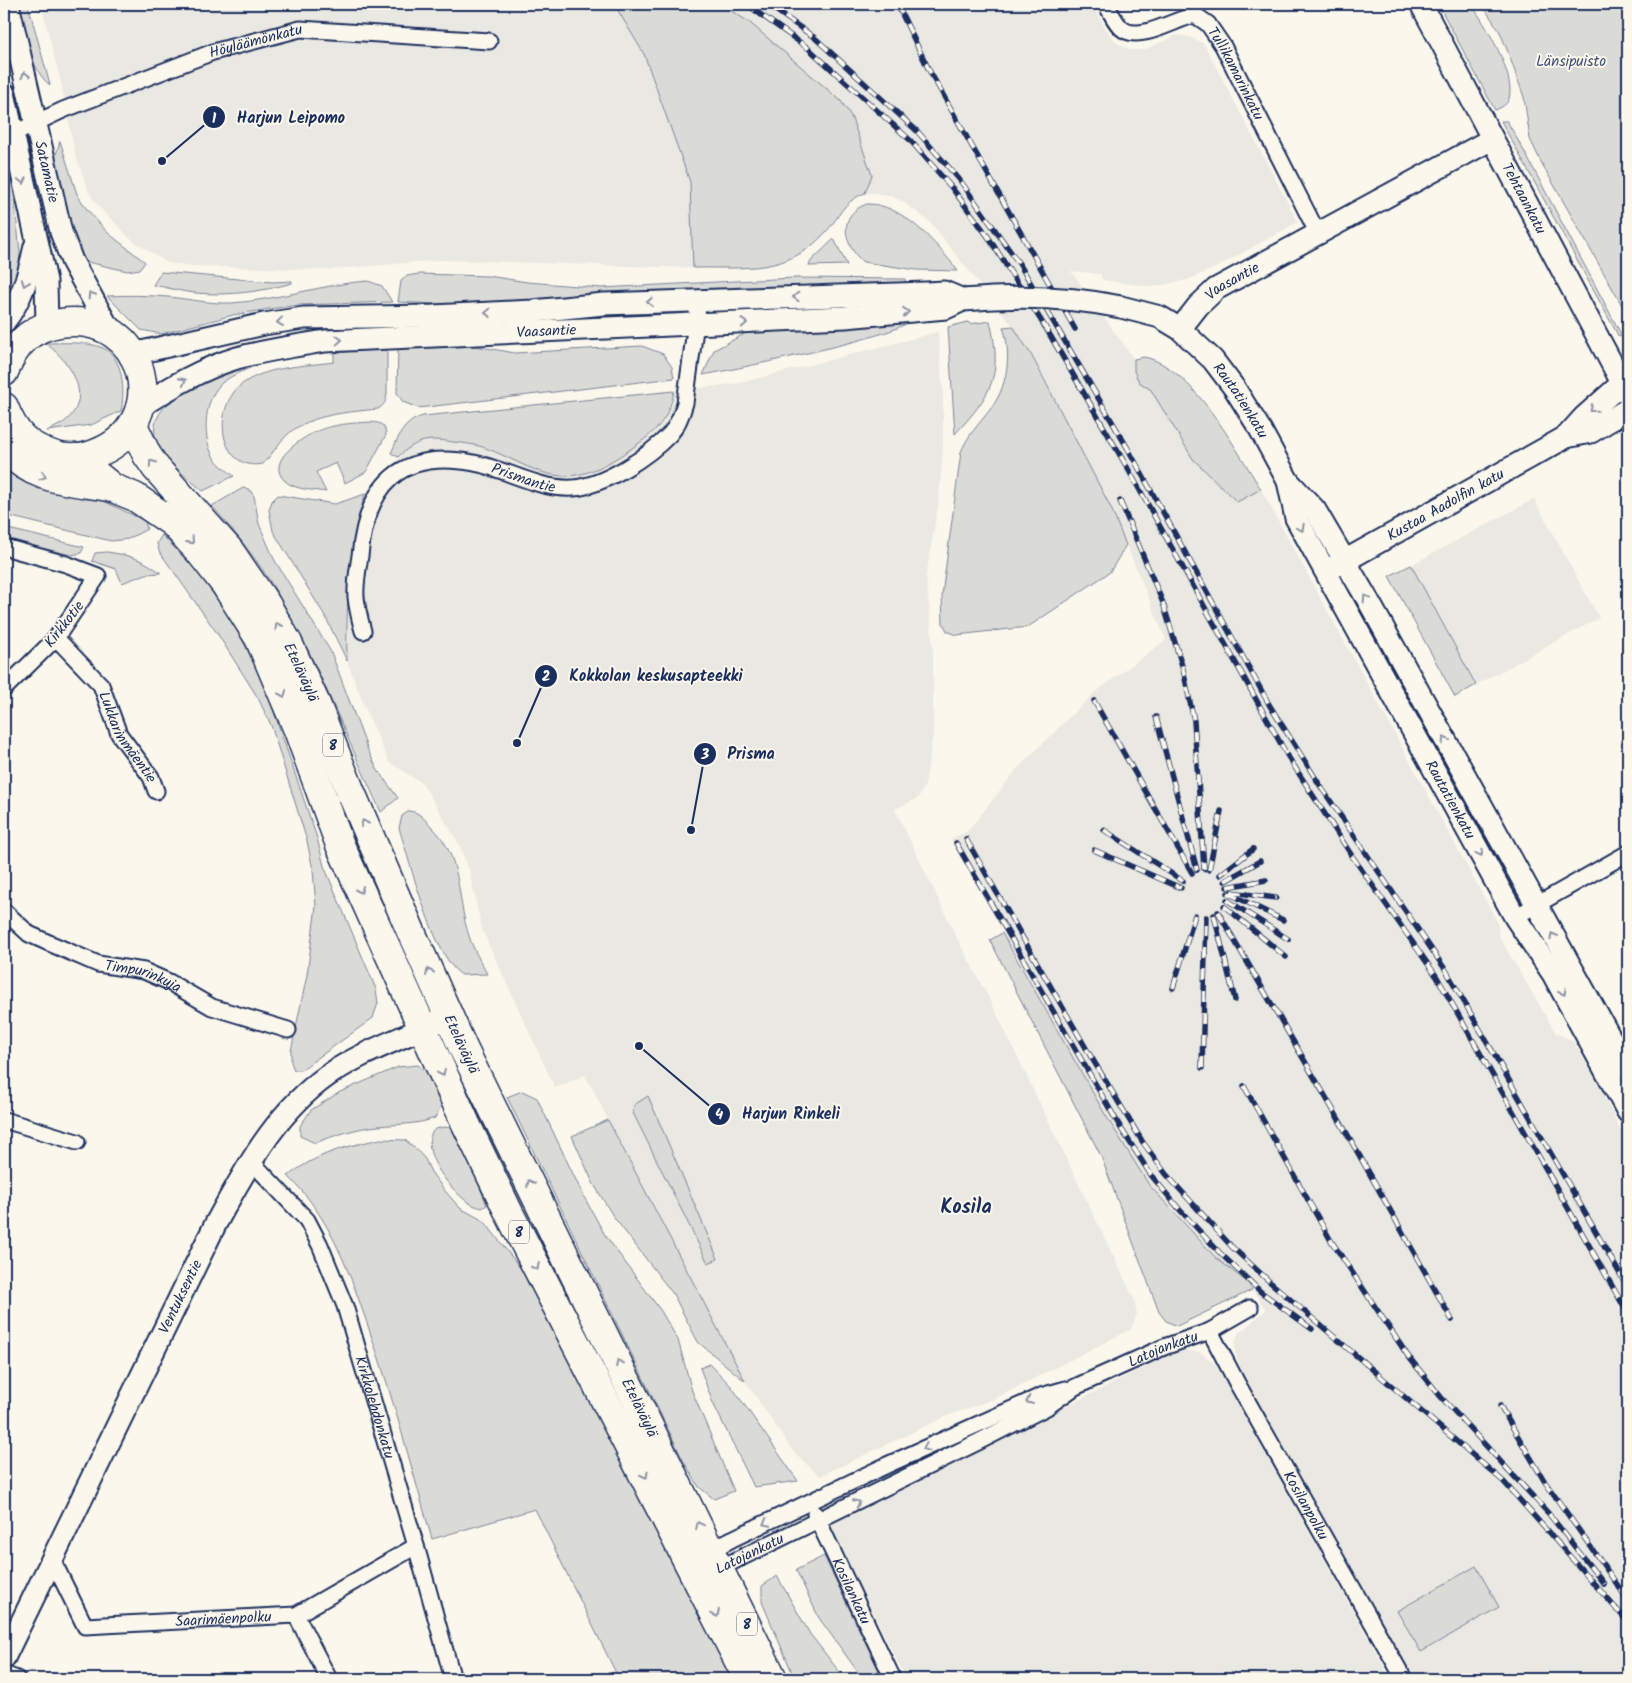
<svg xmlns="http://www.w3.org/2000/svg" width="1632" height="1683" font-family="Kalam,sans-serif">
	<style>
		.built { fill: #eae8e2 }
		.green { fill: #dadad7; stroke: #7a849a }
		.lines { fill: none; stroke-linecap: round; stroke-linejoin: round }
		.street-casing { stroke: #1b2f5e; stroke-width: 19 }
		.secondary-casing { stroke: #1b2f5e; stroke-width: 25 }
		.highway-casing { stroke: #1b2f5e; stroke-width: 31 }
		.street { stroke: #fbf7ec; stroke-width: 15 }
		.secondary { stroke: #fbf7ec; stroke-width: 21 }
		.highway { stroke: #fbf7ec; stroke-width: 28 }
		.rail-casing { stroke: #1b2f5e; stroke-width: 5.5 }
		.rail { stroke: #fbf7ec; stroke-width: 4; stroke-dasharray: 11; stroke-linecap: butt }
		.secondary-bridge-casing { stroke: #1b2f5e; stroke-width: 25; stroke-linecap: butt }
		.secondary-bridge { stroke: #fbf7ec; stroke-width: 21 }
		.oneway { stroke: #8b93a5 }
		.labels { text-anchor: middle; stroke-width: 4; stroke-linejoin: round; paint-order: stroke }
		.shield { fill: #fbf7ec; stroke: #5e6b89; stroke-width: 1 }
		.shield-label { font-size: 14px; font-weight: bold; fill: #1b2f5e }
		.street-label { font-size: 15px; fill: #1b2f5e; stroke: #fbf7ec }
		.park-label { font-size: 15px; fill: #415176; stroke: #fbf7ec }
		.district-label { font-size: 20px; font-weight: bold; fill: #1b2f5e; stroke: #fbf7ec }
		.leader { fill: none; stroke: #1b2f5e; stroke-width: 2 }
		.callout-dot { fill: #1b2f5e; stroke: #fbf7ec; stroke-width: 2 }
		.mark-label { font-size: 15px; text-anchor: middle; font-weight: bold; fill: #fff }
		.callout-label { font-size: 16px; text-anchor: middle; font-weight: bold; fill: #1b2f5e; stroke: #fbf7ec; stroke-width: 4; stroke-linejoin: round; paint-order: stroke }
	</style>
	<rect width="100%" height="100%" fill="#fbf7ec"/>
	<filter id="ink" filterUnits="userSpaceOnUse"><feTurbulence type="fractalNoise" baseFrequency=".02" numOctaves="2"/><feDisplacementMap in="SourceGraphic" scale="10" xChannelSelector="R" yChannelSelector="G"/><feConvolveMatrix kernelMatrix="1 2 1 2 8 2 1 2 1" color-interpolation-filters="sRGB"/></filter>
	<g filter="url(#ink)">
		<!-- built -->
		<g class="built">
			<polygon points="41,4 614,4 644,54 690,182 693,268 442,260 323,270 193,266 168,263 133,241 98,206 90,195 75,154 62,87"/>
			<polygon points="720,4 1092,4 1106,29 1117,43 1130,50 1144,50 1177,35 1190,37 1204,44 1298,222 1217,267 1187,280 1153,287 1103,280 1100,274 1071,271 1134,359 1134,371 1139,381 1151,390 1193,459 1236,502 1261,489 1497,921 1499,936 1508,952 1556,1033 1574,1042 1595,1078 1628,1145 1628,1679 1411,1679 1360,1581 1245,1379 1235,1353 1235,1342 1238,1334 1266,1310 1248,1283 1216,1258 1149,1185 1106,1116 951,839 968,831 1016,770 1094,693 1166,640 1111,508 1033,356 1013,326 930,222 902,201 891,196 876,193 865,193 872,174 851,116"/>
			<polygon points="938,332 943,392 943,450 939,499 926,576 933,648 933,734 925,786 918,798 895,809 958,940 993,1006 1134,1299 1137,1314 1131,1329 994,1399 947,1416 820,1476 795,1454 745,1381 585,1075 555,1088 482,930 469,870 459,844 422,783 389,762 362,701 347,661 349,578 354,535 365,494 409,447 431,439 479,446 545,472 651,435 664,422 671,407 674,391 740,383"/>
			<polygon points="1534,499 1599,618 1476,685 1411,565"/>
			<polygon points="1179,1350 1200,1352 1216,1365 1391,1679 906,1679 830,1524"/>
		</g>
		<!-- green -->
		<g class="green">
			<path d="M18 4H28L50 85C30 70 23 28 18 4Z"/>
			<path d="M614 4H720L749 22 841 101 851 116 872 175 865 193C841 203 841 216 825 233 787 275 744 267 693 268L690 182 644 54Z"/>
			<path d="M1438 4H1471C1485 23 1516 75 1509 99 1507 105 1500 108 1495 110Z"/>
			<polygon points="1482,4 1628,4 1628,316 1541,162 1530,139 1524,97 1508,52 1500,32"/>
			<polygon points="1501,121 1507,121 1524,151 1622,336 1619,337"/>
			<polygon points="60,141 77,194 86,208 108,233 145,262 140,269 127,271 83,261 71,230 54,161"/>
			<polygon points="6,171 12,175 20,252 19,267 11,288 4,290 4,172"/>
			<path d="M867 204C902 203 938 245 958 271L917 270 863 262C843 245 837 214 867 204Z"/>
			<polygon points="834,239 847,265 809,266 811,261"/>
			<path d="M161 272 272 282 292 281V283C261 292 228 296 195 293 181 292 167 287 153 285Z"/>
			<polygon points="419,274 488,276 527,282 602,288 793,278 905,279 906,285 473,306 398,302 401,281 407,276"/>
			<path d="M368 281 382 286 392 302 299 305 269 309 233 315 161 334 141 330 107 296C127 295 147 295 168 297 190 299 210 304 232 303 278 300 323 284 368 281Z"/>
			<path d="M909 321C900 336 731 370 703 375L714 350 750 331Z"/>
			<path d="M990 321C1003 376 992 394 955 434L948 327 968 322 970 324Z"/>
			<path d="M1013 326 1032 356 1111 508 1126 545 1110 572 1028 627 957 635 947 631 943 623 942 595 961 452C967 436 979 424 989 411 1008 388 1012 354 1003 327Z"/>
			<path d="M45 343C63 343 87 341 103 348 124 357 125 393 121 411L91 425 47 431C56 427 67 422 73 413 90 388 65 357 45 343Z"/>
			<polygon points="469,345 515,353 642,346 663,354 672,367 674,378 418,408 403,402 397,393 398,347"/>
			<path d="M387 347V393C386 401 385 405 378 409 349 412 311 414 288 434 278 443 272 455 263 464 218 473 210 404 245 382 270 366 305 366 334 362V353C352 352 369 348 387 347Z"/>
			<path d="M1144 357C1192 366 1236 450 1261 489L1237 502 1193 459 1151 390 1139 382 1134 371V359Z"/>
			<path d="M253 363 254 366C244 371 232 375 223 382 204 398 202 434 212 454 216 463 227 470 234 476L203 491C188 478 166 462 158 444 136 399 224 373 253 363Z"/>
			<path d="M674 391C668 422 656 431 631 449 611 462 589 476 565 476 535 476 507 454 479 446 471 444 462 443 453 442 429 438 417 439 398 457L391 453C399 436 403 422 423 416Z"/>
			<path d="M371 422C381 423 385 424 386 435L366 472 345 483 336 463 316 472 326 492C314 490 295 490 285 481 264 461 302 438 317 431 334 424 353 423 371 422Z"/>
			<polygon points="4,466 93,496 145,521 147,529 128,539 111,541 4,515"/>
			<path d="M243 488 249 489 254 496 259 524 274 559 331 652 367 748 377 769 398 798 381 812C344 734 315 652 268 578 252 553 232 529 212 506Z"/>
			<path d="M365 494C349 553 346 601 347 661L325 616 273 531 269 510 272 501 278 495 335 504Z"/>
			<polygon points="4,528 84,547 81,553 72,555 4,540"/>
			<polygon points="162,535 195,569 224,609 243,641 265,686 317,838 324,866 376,989 378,1003 373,1018 301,1070 294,1070 291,1062 291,1051 307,975 316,906 313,870 307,841 271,725 258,698 217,633 159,551 157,543"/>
			<path d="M107 552C129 555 143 559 161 573L146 574 122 583 116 569 92 561 95 553Z"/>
			<polygon points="1411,565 1476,685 1455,697 1389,576"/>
			<path d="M409 811C420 812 424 819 431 826 463 856 456 897 469 936 473 949 481 962 487 974L462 975C435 961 409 859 399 828L402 816Z"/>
			<polygon points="1002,933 1106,1116 1149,1185 1216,1258 1248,1283 1252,1290 1177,1326 1166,1321 1159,1312 1101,1156 990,940"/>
			<path d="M418 1065 434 1078 444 1100 435 1118C416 1125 398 1124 378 1126 356 1128 336 1135 315 1143L300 1136V1126L311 1110 340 1092 398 1067Z"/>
			<polygon points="522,1091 537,1098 584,1197 605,1235 661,1311 678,1340 692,1391 734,1491 714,1499 699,1487 683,1460 507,1097"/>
			<polygon points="648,1096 718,1259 708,1263 633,1113 634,1105"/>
			<polygon points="608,1120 745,1381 698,1342 673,1294 613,1216 593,1183 572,1136"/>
			<path d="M445 1127 450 1128 460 1139 487 1205 482 1208C479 1207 474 1206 471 1204 453 1194 415 1148 435 1129Z"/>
			<path d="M380 1139 405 1140 415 1148 425 1159 431 1172 445 1191 460 1208 484 1221 521 1269 736 1679H619L535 1509 432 1539C412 1470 394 1400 370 1332 351 1276 331 1217 288 1176 318 1153 344 1147 380 1139Z"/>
			<polygon points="536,1234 569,1287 646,1454 531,1236"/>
			<polygon points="710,1364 731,1386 798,1481 754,1487 713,1403 700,1368"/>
			<polygon points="824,1556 883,1679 863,1679 819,1618 796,1570"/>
			<polygon points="1476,1566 1499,1607 1421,1652 1397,1611"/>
			<polygon points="777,1576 810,1634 845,1679 795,1679 762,1602 762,1586"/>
		</g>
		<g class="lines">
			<!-- street casing -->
			<g class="street-casing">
				<g id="street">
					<path id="s1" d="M1106 4C1110 11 1116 25 1124 30 1142 41 1175 19 1195 15L1208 24 1223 46 1318 234"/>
					<path id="s2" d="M6 137 63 110 213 52 300 29 489 41"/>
					<polyline points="4,547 66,564 98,576 56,638 4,689"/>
					<path id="s3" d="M363 631C360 620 357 608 356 597 355 584 358 569 360 556 367 485 399 449 474 463 507 469 538 490 573 488 604 486 649 456 670 434 678 425 682 414 685 403L699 300"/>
					<path id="s4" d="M56 638 101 685 119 734 151 777 156 791"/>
					<path id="s5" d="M4 911 29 934 49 943 98 964 144 971 169 982 212 1007 288 1030"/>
					<polyline points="1515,917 1628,853"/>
					<polyline points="4,1120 77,1142"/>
					<path id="s6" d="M251 1161 307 1220 320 1245 345 1306 416 1546 453 1679"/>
					<path id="s7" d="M1210 1331 1237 1383 1404 1679"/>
					<path id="s8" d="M815 1514 893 1679"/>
					<polyline points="707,1555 711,1550 732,1539 887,1465 1041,1396 1066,1389"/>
					<path id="s9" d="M53 1561 85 1626 296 1615 416 1546"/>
					<path id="s10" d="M713 1569 720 1568 978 1442 1047 1407 1075 1387 1164 1347 1210 1331 1250 1308"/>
					<polyline points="296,1615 329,1679"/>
					<polyline points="4,1674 17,1679"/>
				</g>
			</g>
			<!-- secondary casing -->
			<g class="secondary-casing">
				<g id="secondary">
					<path id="s11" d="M8 4 61 232 72 261 110 331"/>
					<path id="s12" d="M1421 4 1628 394"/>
					<polyline points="4,93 46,281 47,326"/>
					<path id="s13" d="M1121 307 1160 317 1180 329 1213 360 1235 389 1260 429 1288 481 1315 510 1369 602 1628 1070"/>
					<path d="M4 322C22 300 29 274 35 246"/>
					<path id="s14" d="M1180 329 1198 306 1216 289 1492 139"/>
					<polyline points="133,354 264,324 304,318 433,316 533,311 604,304 926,293 944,292 963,300"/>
					<path id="s15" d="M141 406C171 387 203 368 237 358 266 350 295 346 325 341L845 317 946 308 963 300"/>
					<polyline points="1566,437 1584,417 1628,378"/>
					<path id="s16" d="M1288 481 1296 518 1515 917 1553 974 1628 1112"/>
					<path id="s17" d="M1332 568 1566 437 1591 432 1628 409"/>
					<path id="s18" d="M4 1658 216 1223C244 1172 272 1119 319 1082 353 1055 398 1040 437 1022"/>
				</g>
			</g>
			<!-- highway casing -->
			<g class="highway-casing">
				<g id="highway">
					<path d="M4 372C14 345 31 327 60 323 147 310 174 423 97 453 83 459 67 460 53 455 26 446 14 433 4 407"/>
					<path id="s19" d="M133 425 147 455 156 468 229 550 266 604 288 643 316 704 350 790 412 934 464 1050 773 1679"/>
					<path d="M4 448C35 481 66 480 109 487"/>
					<polyline points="76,458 113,488 135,497 173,523 199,551 225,584 259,638 298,730 340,845 466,1124 510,1215 748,1679"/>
				</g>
			</g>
			<!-- street -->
			<use href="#street" class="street"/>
			<!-- secondary -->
			<use href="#secondary" class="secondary"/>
			<!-- highway -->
			<use href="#highway" class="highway"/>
			<!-- rail casing -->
			<g class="rail-casing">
				<g id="rail">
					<polyline points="746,4 808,48 910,140 952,188 987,235 1047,330 1127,467 1287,755 1352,856 1437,977 1628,1314"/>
					<polyline points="767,4 815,38 917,131 959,179 1020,265 1127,447 1270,706 1323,790 1447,972 1628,1288"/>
					<polyline points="897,4 929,70 1075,329"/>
					<polyline points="1120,501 1163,603 1183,669 1194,721 1204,869"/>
					<polyline points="1094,701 1192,873"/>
					<polyline points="1156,717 1197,870"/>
					<polyline points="1104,830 1183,881"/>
					<polyline points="966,839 1090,1055 1142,1141 1166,1174 1232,1247 1270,1282 1503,1481 1628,1622"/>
					<polyline points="956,843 1122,1130 1151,1175 1180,1210 1221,1254 1261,1292 1312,1329"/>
					<polyline points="1094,850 1181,888"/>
					<polyline points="1209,870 1221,811"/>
					<polyline points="1220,875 1253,849"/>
					<polyline points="1225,881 1260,861"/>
					<polyline points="1227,887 1266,880"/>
					<polyline points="1231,892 1276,898"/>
					<polyline points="1228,893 1283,920"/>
					<polyline points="1227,900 1288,939"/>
					<polyline points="1224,906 1286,957"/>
					<polyline points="1218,912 1349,1137 1452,1320"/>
					<polyline points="1214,915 1235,1000"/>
					<polyline points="1173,988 1195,915"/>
					<polyline points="1202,1068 1206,917"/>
					<polyline points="1244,1086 1330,1239 1408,1356 1441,1397 1549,1514 1604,1584"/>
					<polyline points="1500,1406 1545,1482 1628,1600"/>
				</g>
			</g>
			<!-- rail -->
			<use href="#rail" class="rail"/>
			<!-- secondary-bridge casing -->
			<g class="secondary-bridge-casing">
				<path id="secondary-bridge" d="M963 300C1016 295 1069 296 1121 307"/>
			</g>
			<!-- secondary-bridge -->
			<use href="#secondary-bridge" class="secondary-bridge"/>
		</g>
		<!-- one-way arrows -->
		<defs><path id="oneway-chevron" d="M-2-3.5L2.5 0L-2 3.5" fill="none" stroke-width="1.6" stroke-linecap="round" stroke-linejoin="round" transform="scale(1.25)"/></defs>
		<g class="oneway">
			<use href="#oneway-chevron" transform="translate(25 75) rotate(-104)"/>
			<use href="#oneway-chevron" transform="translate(23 181) rotate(77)"/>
			<use href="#oneway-chevron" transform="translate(25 283) rotate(110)"/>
			<use href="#oneway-chevron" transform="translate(91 295) rotate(-122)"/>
			<use href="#oneway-chevron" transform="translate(796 297) rotate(178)"/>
			<use href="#oneway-chevron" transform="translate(650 302) rotate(178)"/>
			<use href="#oneway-chevron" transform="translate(906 312) rotate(-5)"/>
			<use href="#oneway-chevron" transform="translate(488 313) rotate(177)"/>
			<use href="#oneway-chevron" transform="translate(280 322) rotate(173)"/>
			<use href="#oneway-chevron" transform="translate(744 323) rotate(-3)"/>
			<use href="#oneway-chevron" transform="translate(339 340) rotate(-3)"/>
			<use href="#oneway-chevron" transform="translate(183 381) rotate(-28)"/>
			<use href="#oneway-chevron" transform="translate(1593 409) rotate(139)"/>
			<use href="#oneway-chevron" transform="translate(152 463) rotate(-125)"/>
			<use href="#oneway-chevron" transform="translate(43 476) rotate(18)"/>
			<use href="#oneway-chevron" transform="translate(1301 528) rotate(62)"/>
			<use href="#oneway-chevron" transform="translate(191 541) rotate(48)"/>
			<use href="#oneway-chevron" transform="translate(1366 598) rotate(-122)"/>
			<use href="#oneway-chevron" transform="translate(278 626) rotate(-120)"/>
			<use href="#oneway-chevron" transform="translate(283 694) rotate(68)"/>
			<use href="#oneway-chevron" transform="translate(1445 740) rotate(-118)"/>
			<use href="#oneway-chevron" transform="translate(364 823) rotate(-113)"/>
			<use href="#oneway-chevron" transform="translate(1480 853) rotate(61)"/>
			<use href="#oneway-chevron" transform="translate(360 890) rotate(66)"/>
			<use href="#oneway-chevron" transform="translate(1553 936) rotate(-120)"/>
			<use href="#oneway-chevron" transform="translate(429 972) rotate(-114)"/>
			<use href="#oneway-chevron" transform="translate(1563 992) rotate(61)"/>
			<use href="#oneway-chevron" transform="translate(442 1073) rotate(65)"/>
			<use href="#oneway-chevron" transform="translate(530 1183) rotate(-117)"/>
			<use href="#oneway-chevron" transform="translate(536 1267) rotate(63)"/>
			<use href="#oneway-chevron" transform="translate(619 1363) rotate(-116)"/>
			<use href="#oneway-chevron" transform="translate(1029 1401) rotate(155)"/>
			<use href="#oneway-chevron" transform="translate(926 1448) rotate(156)"/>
			<use href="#oneway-chevron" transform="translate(645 1475) rotate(63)"/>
			<use href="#oneway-chevron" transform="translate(857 1503) rotate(-26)"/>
			<use href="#oneway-chevron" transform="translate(766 1523) rotate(154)"/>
			<use href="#oneway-chevron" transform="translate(699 1525) rotate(-116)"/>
			<use href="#oneway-chevron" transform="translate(716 1614) rotate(64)"/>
		</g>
	</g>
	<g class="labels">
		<!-- shield labels -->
		<g class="shield">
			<rect x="323" y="733.5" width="20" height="23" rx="4"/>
			<rect x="509" y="1220.5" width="20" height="23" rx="4"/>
			<rect x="737" y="1612.5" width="20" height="23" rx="4"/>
		</g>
		<g class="shield-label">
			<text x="333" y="750">8</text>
			<text x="519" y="1237">8</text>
			<text x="747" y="1629">8</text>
		</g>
		<!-- street labels -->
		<g class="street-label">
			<text dy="5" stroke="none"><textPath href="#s2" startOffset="268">Höyläämönkatu</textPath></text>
			<text dy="5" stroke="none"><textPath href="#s1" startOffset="179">Tullikamarinkatu</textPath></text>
			<text dy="5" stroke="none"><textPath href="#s11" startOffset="172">Satamatie</textPath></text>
			<text dy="5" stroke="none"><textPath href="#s12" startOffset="220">Tehtaankatu</textPath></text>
			<text dy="5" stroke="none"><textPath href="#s14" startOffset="72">Vaasantie</textPath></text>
			<text dy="5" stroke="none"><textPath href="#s15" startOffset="419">Vaasantie</textPath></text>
			<text dy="5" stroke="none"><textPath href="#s13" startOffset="158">Rautatienkatu</textPath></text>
			<text dy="5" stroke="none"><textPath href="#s3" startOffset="301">Prismantie</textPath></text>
			<text dy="5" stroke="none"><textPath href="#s17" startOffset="130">Kustaa Aadolfin katu</textPath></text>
			<text transform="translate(64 624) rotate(-52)" y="5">Kirkkotie</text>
			<text dy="5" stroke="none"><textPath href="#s19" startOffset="301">Eteläväylä</textPath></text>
			<text dy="5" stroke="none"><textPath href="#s4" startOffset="124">Lukkarinmäentie</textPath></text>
			<text dy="5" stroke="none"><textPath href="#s16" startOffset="359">Rautatienkatu</textPath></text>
			<text dy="5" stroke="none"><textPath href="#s5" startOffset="156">Timpurinkuja</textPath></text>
			<text dy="5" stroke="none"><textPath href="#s19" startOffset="706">Eteläväylä</textPath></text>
			<text dy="5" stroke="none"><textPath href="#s18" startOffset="402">Ventuksentie</textPath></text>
			<text dy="5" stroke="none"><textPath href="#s10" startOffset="502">Latojankatu</textPath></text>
			<text dy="5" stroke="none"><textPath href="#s19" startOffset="1111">Eteläväylä</textPath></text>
			<text dy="5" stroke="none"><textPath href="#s6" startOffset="281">Kirkkolehdonkatu</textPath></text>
			<text dy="5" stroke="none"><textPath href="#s7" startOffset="199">Kosilanpolku</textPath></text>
			<text dy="5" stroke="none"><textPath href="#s10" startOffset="40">Latojankatu</textPath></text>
			<text dy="5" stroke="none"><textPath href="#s8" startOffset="85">Kosilankatu</textPath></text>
			<text dy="5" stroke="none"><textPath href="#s9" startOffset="211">Saarimäenpolku</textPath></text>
		</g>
		<!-- park labels -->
		<g class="park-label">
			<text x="1571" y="66">Länsipuisto</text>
		</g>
		<!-- district labels -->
		<g class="district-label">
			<text x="966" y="1213">Kosila</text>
		</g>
	</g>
	<!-- callouts -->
	<path class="leader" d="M162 161L214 117M517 743L546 676M691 830L705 754M639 1046L719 1114"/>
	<g class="callout-dot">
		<circle cx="162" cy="161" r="5"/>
		<circle cx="517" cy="743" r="5"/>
		<circle cx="691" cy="830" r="5"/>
		<circle cx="639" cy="1046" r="5"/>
		<circle cx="214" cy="117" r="12"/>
		<circle cx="546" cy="676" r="12"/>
		<circle cx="705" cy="754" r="12"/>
		<circle cx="719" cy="1114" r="12"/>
	</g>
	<g class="mark-label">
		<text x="214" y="123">1</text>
		<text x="546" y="681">2</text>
		<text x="705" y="759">3</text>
		<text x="719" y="1119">4</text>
	</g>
	<g class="callout-label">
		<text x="291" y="123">Harjun Leipomo</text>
		<text x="656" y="681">Kokkolan keskusapteekki</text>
		<text x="751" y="759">Prisma</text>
		<text x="791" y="1119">Harjun Rinkeli</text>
	</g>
	<!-- margin -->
	<rect width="1632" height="1683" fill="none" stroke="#fbf7ec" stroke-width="20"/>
	<rect x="10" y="10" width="1612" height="1663" fill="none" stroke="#1b2f5e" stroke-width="2" filter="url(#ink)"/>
</svg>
